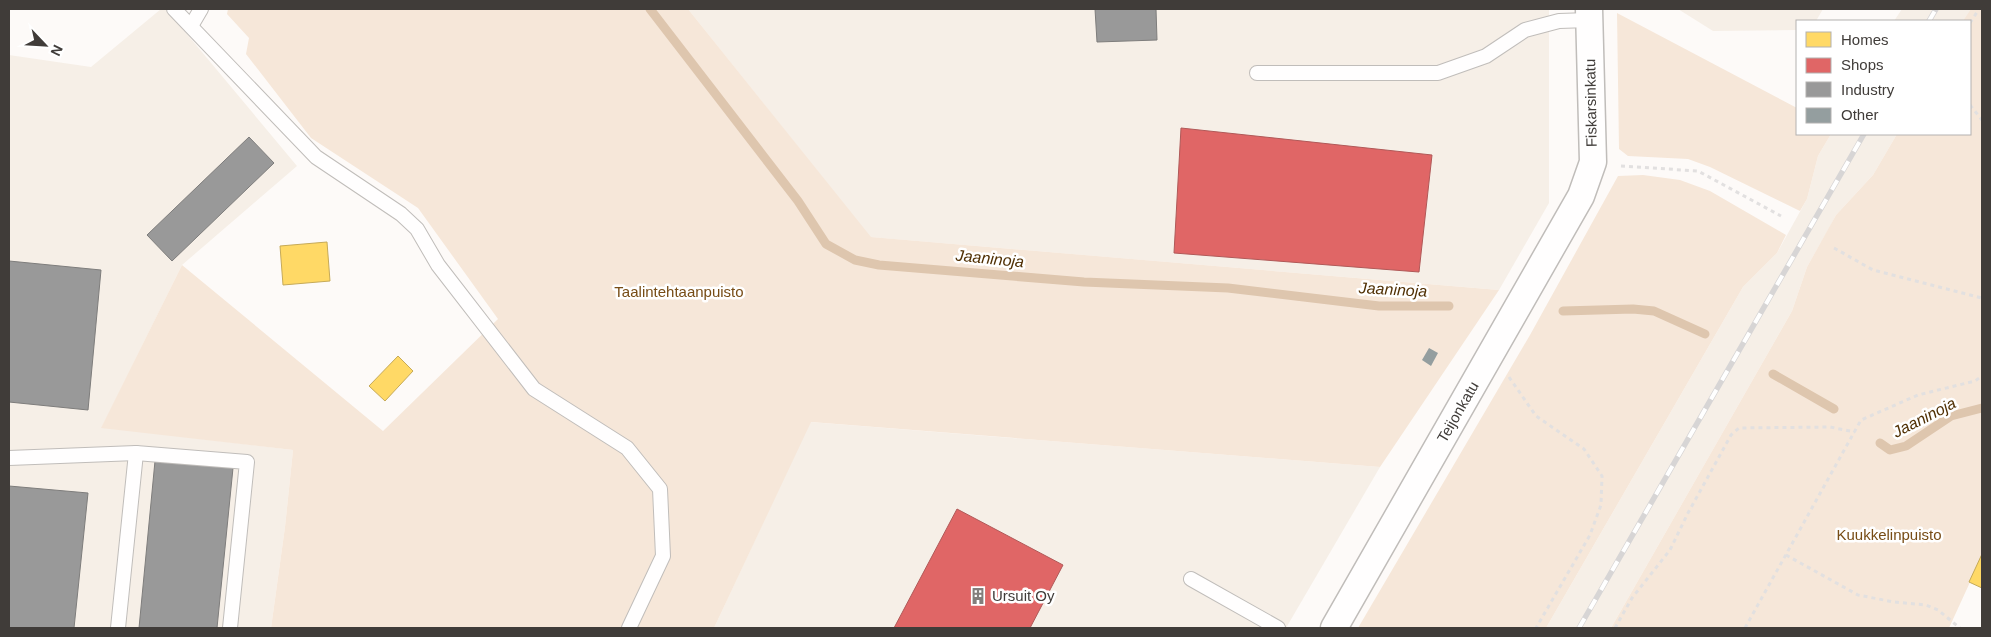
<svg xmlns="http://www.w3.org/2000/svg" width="1991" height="637" font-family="Helvetica,sans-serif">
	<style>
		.built { fill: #f6efe7 }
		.green { fill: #f6e7d9 }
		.homes { fill: #ffd966; stroke: #c6aa58 }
		.shops { fill: #e06666; stroke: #b05958 }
		.industry { fill: #999; stroke: #7e7d7c }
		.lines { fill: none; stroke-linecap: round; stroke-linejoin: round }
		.stream { stroke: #dec6ae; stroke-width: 9 }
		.building { fill: #949e9f }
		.service-casing { stroke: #c0bdba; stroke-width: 16 }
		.minor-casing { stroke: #c0bdba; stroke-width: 29 }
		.path { stroke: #e2e0e0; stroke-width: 3; stroke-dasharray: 4 4; stroke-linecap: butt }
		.service { stroke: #fffefe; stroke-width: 14 }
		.minor { stroke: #fffefe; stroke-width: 26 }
		.rail-casing { stroke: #d7d5d5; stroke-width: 5.5 }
		.rail { stroke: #fff; stroke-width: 4; stroke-dasharray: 11; stroke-linecap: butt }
		.labels { text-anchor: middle; stroke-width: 5; stroke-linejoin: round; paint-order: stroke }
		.street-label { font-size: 15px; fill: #403c39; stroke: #fff }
		.park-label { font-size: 15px; fill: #774c15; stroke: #fff }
		.poi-label { font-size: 15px; fill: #403c39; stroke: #fff; text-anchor: start }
		.water-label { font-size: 16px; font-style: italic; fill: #503004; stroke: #fff }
	</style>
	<rect width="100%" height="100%" fill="#fdfaf8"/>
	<!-- built -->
	<g class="built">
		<polygon points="161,9 166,9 297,166 182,265 102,427 293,450 285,527 271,628 9,628 9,55 91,67"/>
		<polygon points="688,9 1549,9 1549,203 1499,290 870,237"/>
		<polygon points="1678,9 1823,9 1816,21 1797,21 1797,30 1713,31"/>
		<polygon points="1902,9 1972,9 1964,21 1894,21"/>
		<polygon points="1831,134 1897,134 1873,175 1836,215 1828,230 1807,267 1792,311 1611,628 1546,628 1743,287 1777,253 1807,199 1818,156"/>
		<polygon points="810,422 1380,467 1286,628 714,628"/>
	</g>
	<!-- green -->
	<g class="green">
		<polygon points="228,9 688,9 871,237 1499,290 1380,467 811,422 714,628 271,628 285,527 293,450 101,428 182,265 383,431 498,319 418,208 311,138 246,54 249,38 227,14"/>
		<polygon points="1971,9 1982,9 1982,556 1949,628 1611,628 1792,311 1807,267 1836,215 1873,175 1897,134 1970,134 1970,21 1963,21"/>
		<polygon points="1617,13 1797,108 1797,134 1831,134 1818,156 1807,199 1800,211 1710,167 1688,159 1628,156 1619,149"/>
		<polygon points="1643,175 1680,180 1710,191 1786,235 1777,253 1743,287 1546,628 1358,628 1530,335 1618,176"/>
	</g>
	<!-- homes -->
	<g class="homes">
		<polygon points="327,242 330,281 283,285 280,246"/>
		<polygon points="398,356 413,371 385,401 369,386"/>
		<polygon points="1982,554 1982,588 1969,582"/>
	</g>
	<!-- shops -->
	<g class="shops">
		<polygon points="1181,128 1432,155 1419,272 1174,253"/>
		<polygon points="957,509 1063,565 1030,628 894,628"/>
	</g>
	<!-- industry -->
	<g class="industry">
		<polygon points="1095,9 1156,9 1157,40 1097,42"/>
		<polygon points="249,137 274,163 172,261 147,235"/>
		<polygon points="9,261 101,270 88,410 9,402"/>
		<polygon points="155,461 233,468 217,628 139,628"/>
		<polygon points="9,486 88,493 74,628 9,628"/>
	</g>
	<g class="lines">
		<!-- stream -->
		<g class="stream">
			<polyline points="650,9 798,201 826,244 855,260 879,265 1084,282 1228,288 1379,306 1449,306"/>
			<polyline points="1563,311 1633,309 1654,311 1705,334"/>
			<polyline points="1773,374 1834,409"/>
			<polyline points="1880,443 1890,450 1906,446 1951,416 1982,408"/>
		</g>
	</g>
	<!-- building -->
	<polygon class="building" points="1429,348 1438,353 1431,366 1422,360"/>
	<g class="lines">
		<!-- service casing -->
		<g class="service-casing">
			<g id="service">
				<polyline points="174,9 316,157 401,214 417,229 438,265 534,389 627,448 660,489 663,556 629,628"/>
				<polyline points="191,26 201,9"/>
				<polyline points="1257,73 1438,73 1486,56 1525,30 1559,21 1589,20"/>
				<polyline points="9,458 136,453 247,462 230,628"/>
				<polyline points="1191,579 1278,628"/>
				<polyline points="118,628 136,453"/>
			</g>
		</g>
		<!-- minor casing -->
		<g class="minor-casing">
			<polyline id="minor" points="1334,628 1581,196 1593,162 1589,9"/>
		</g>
		<!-- path -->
		<g class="path">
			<polyline points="1970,23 1979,9"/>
			<polyline points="1970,105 1982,120"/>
			<polyline points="1621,166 1698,171 1781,216"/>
			<polyline points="1834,248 1873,270 1982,298"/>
			<polyline points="1509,377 1536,416 1584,449 1602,476 1601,505 1590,535 1536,628"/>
			<polyline points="1786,555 1858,595 1894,602 1926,605 1938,610 1960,628"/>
			<polyline points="1615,628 1632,598 1670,550 1688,513 1731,435 1739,428 1830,427 1855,432"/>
			<polyline points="1745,628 1861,420 1918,395 1975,381 1982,376"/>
		</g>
		<!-- service -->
		<use href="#service" class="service"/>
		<!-- minor -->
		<use href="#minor" class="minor"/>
		<!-- rail casing -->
		<g class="rail-casing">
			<g id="rail">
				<polyline points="1929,21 1936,9"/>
				<polyline points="1579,628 1864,134"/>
			</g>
		</g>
		<!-- rail -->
		<use href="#rail" class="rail"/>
	</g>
	<!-- icons -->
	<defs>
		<g id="building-bare" transform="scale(1.35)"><path d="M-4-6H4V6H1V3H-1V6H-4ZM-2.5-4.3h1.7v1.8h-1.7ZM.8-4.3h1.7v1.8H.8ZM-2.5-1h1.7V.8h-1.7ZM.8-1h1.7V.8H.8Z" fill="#827e7c" stroke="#fff" stroke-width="2.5" paint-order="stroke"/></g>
	</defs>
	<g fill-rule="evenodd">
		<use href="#building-bare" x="978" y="596"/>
	</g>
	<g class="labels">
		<!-- street labels -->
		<g class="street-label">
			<text transform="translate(1591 103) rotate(-91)" y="5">Fiskarsinkatu</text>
			<text transform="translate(1458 412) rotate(-60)" y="5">Teijonkatu</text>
		</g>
		<!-- park labels -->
		<g class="park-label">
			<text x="679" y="297">Taalintehtaanpuisto</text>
			<text x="1889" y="540">Kuukkelinpuisto</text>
		</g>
		<!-- poi labels -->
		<g class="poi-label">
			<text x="992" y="601">Ursuit Oy</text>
		</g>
		<!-- water labels -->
		<g class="water-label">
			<text transform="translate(990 258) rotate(6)" y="6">Jaaninoja</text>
			<text transform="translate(1393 289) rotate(3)" y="6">Jaaninoja</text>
			<text transform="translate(1924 417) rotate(-27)" y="6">Jaaninoja</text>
		</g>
	</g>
	<!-- border -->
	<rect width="1991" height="637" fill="none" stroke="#403c39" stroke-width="20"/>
	<!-- legend -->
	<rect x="1796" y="20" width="175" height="115" fill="#ffffff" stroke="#b3b1b0"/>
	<rect x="1806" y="32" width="25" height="15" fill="#ffd966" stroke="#b3b1b0"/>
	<text x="1841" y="45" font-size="15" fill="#403c39">Homes</text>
	<rect x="1806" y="58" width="25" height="15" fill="#e06666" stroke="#b3b1b0"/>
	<text x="1841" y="70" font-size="15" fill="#403c39">Shops</text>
	<rect x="1806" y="82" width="25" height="15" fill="#999999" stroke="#b3b1b0"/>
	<text x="1841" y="95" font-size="15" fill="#403c39">Industry</text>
	<rect x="1806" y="108" width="25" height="15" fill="#949e9f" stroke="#b3b1b0"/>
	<text x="1841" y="120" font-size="15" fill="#403c39">Other</text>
	<!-- north arrow -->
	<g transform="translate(45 45) rotate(115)" stroke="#ffffff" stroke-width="4" paint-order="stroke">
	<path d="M0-4L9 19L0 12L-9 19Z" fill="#403c39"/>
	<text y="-8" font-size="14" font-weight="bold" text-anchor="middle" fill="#403c39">N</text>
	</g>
</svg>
